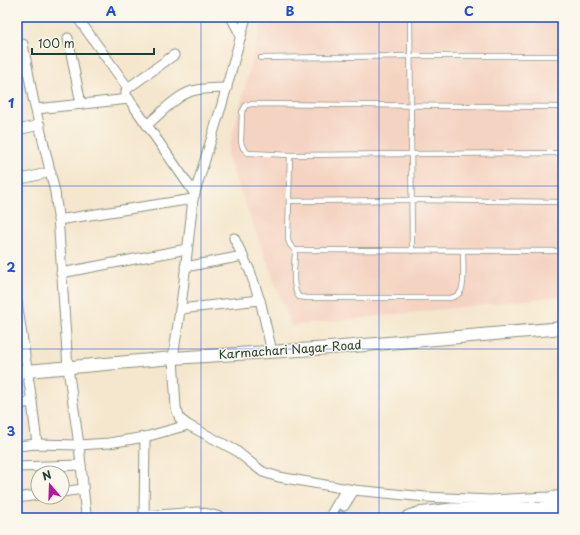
<svg xmlns="http://www.w3.org/2000/svg" width="580" height="535" font-family="'Playpen Sans',sans-serif">
	<style>
		.built { fill: #f5d3c2 }
		.lines { fill: none; stroke-linecap: round; stroke-linejoin: round }
		.minor-tunnel { stroke: #cac5af; stroke-width: 9; stroke-dasharray: 9 4.5; stroke-linecap: butt }
		.service-casing { stroke: #8a9281; stroke-width: 6 }
		.minor-casing { stroke: #8a9281; stroke-width: 11 }
		.tertiary-casing { stroke: #8a9281; stroke-width: 14 }
		.primary-casing { stroke: #8a9281; stroke-width: 17 }
		.service { stroke: #fff; stroke-width: 4.5 }
		.minor { stroke: #fff; stroke-width: 9 }
		.tertiary { stroke: #fff; stroke-width: 12 }
		.primary { stroke: #fff; stroke-width: 15 }
		.grid { fill: none; stroke: #1d4ed8; stroke-width: 1; stroke-opacity: 0.55 }
		.labels { text-anchor: middle; stroke-width: 3; stroke-linejoin: round; paint-order: stroke }
		.street-label { font-size: 12px; fill: #1f3d34; stroke: #fbf7ec }
		.neatline { fill: none; stroke: #1d4ed8; stroke-width: 1.5 }
		.grid-label { font-size: 13px; text-anchor: middle; font-weight: bold; fill: #1d4ed8 }
	</style>
	<rect width="100%" height="100%" fill="#fbf7ec"/>
	<filter id="ink" filterUnits="userSpaceOnUse"><feTurbulence type="fractalNoise" baseFrequency=".025" numOctaves="2"/><feDisplacementMap in="SourceGraphic" scale="8" xChannelSelector="R" yChannelSelector="G"/><feConvolveMatrix kernelMatrix="1 2 1 2 8 2 1 2 1" color-interpolation-filters="sRGB"/></filter>
	<filter id="wash" filterUnits="userSpaceOnUse"><feTurbulence type="fractalNoise" baseFrequency=".012" numOctaves="4" result="noise"/><feDisplacementMap in="SourceGraphic" scale="16" xChannelSelector="R" yChannelSelector="G"/><feGaussianBlur stdDeviation="0.9" result="paint"/><feColorMatrix in="noise" values="0 0 0 0 0 0 0 0 0 0 0 0 0 0 0 0 0 1.4 0 .05"/><feComposite in="paint" operator="in"/></filter>
	<g filter="url(#wash)">
		<rect width="100%" height="100%" fill="#f5e7ce"/>
		<!-- built -->
		<polygon class="built" points="303,17 563,17 563,296 291,326 227,155 261,25"/>
	</g>
	<g filter="url(#ink)">
		<g class="lines">
			<!-- minor-tunnel -->
			<polyline class="minor-tunnel" points="338,518 344,506"/>
			<!-- service casing -->
			<g class="service-casing">
				<g id="service">
					<polyline points="410,17 412,251"/>
					<polyline points="261,58 410,56 563,56"/>
					<polyline points="563,107 252,104 246,105 242,112 241,142 243,148 248,153 290,155 563,153"/>
					<polyline points="290,155 288,240 290,245 295,250 563,251"/>
					<polyline points="289,201 412,200 563,202"/>
					<path d="M295 250C295 263 291 288 299 297L307 298H450C454 297 459 296 461 291 465 284 463 260 463 251"/>
				</g>
			</g>
			<!-- minor casing -->
			<g class="minor-casing">
				<g id="minor">
					<polyline points="77,17 128,88"/>
					<polyline points="231,17 241,36"/>
					<polyline points="246,17 222,104 193,199 183,290 173,358 176,408 180,419 188,425 235,450 255,466 263,472 279,477 354,490 426,497 490,500 549,497 563,495"/>
					<polyline points="68,38 81,104"/>
					<polyline points="23,44 33,98 55,192 58,216 68,368 79,445 86,515"/>
					<polyline points="174,55 128,88 126,91 126,95 195,194"/>
					<polyline points="36,109 129,99"/>
					<path d="M147 125C160 114 176 96 192 91 204 88 215 88 227 88"/>
					<polyline points="17,130 40,125"/>
					<polyline points="17,180 51,172"/>
					<polyline points="58,220 193,199"/>
					<polyline points="234,238 250,271 261,304 272,352"/>
					<polyline points="185,267 243,256"/>
					<polyline points="61,273 187,249"/>
					<polyline points="17,302 32,402 37,444"/>
					<polyline points="180,309 260,300"/>
					<polyline points="17,404 32,402"/>
					<polyline points="17,446 37,444 79,445 109,443 145,437 188,425"/>
					<polyline points="17,467 81,465"/>
					<polyline points="62,492 83,489"/>
					<polyline points="17,498 38,495"/>
					<polyline points="344,506 354,490"/>
					<polyline points="144,516 198,512 213,515 223,518"/>
					<polyline points="144,518 145,437"/>
					<polyline points="329,518 346,489"/>
				</g>
			</g>
			<!-- tertiary casing -->
			<g class="tertiary-casing">
				<polyline id="tertiary" points="17,372 27,371 173,358 330,348 563,328"/>
			</g>
			<!-- primary casing -->
			<g class="primary-casing">
				<polyline id="primary" points="409,518 418,515 452,511 541,510 563,505"/>
			</g>
			<!-- service -->
			<use href="#service" class="service"/>
			<!-- minor -->
			<use href="#minor" class="minor"/>
			<!-- tertiary -->
			<use href="#tertiary" class="tertiary"/>
			<!-- primary -->
			<use href="#primary" class="primary"/>
		</g>
	</g>
	<!-- grid -->
	<path class="grid" d="M201 17V518M379 17V518M17 186H563M17 349H563"/>
	<g class="labels">
		<!-- street labels -->
		<g class="street-label">
			<text transform="translate(290 350) rotate(-4)" y="4">Karmachari Nagar Road</text>
		</g>
	</g>
	<!-- margin -->
	<rect width="580" height="535" fill="none" stroke="#fbf7ec" stroke-width="44"/>
	<!-- north arrow -->
	<g transform="translate(50 485) rotate(341)"><circle r="19" fill="#fbf7ec" stroke="#a3ada2"/>
	<path d="M0-3L7 15L0 10L-7 15Z" fill="#b5179e"/>
	<text y="-6" font-size="11" font-weight="bold" text-anchor="middle" fill="#1f3d34">N</text>
	</g>
	<!-- scale -->
	<path d="M32 48v6h122v-6" fill="none" stroke="#1f3d34" stroke-width="2"/>
	<text x="38" y="48" font-size="12" fill="#1f3d34" stroke="#fbf7ec" stroke-width="3" paint-order="stroke">100 m</text>
	<rect x="22" y="22" width="536" height="491" class="neatline"/>
	<g class="grid-label">
		<text x="111" y="16">A</text>
		<text x="290" y="16">B</text>
		<text x="469" y="16">C</text>
		<text x="11" y="108">1</text>
		<text x="11" y="272">2</text>
		<text x="11" y="436">3</text>
	</g>
</svg>
